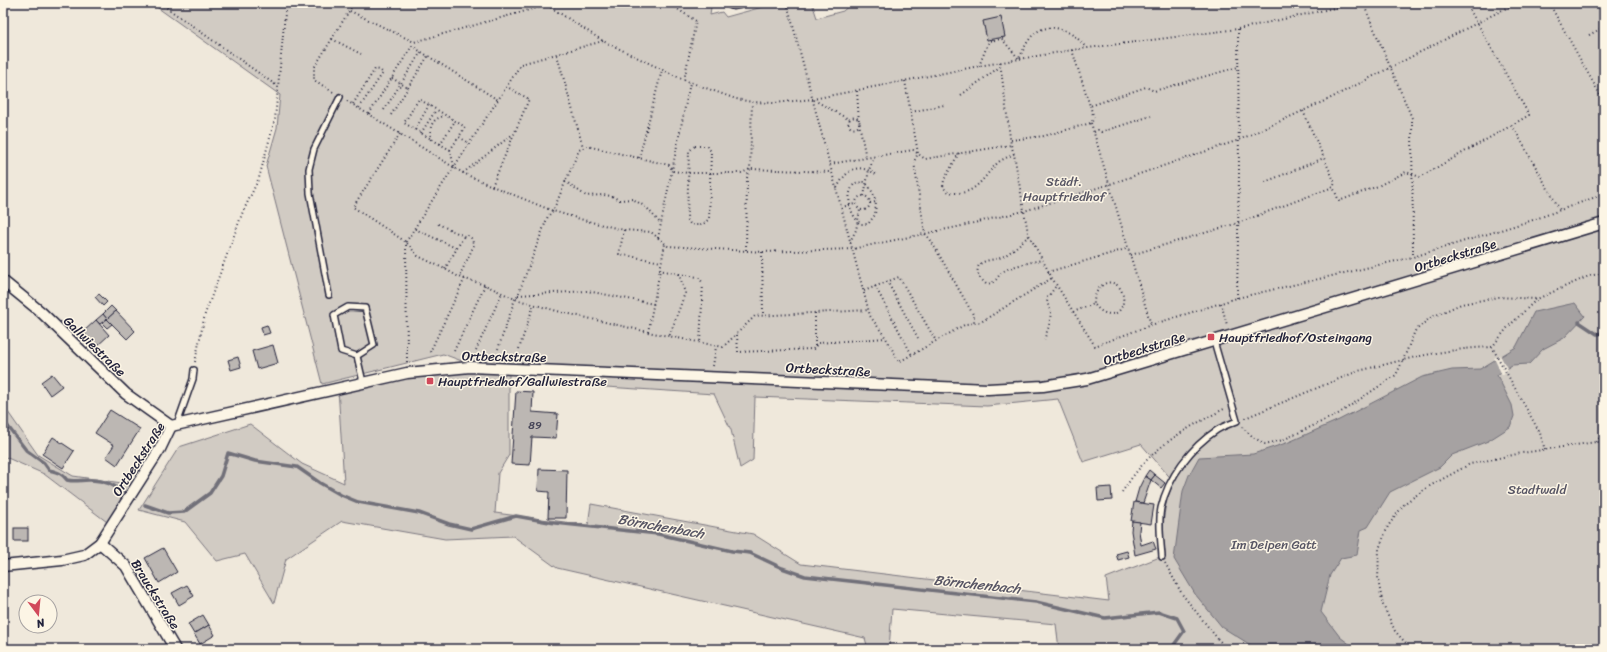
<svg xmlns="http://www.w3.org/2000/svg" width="1607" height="652" font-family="Sriracha,sans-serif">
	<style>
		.green { fill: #d1cbc3; stroke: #7a767f }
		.water { fill: #a6a2a2; stroke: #716f79 }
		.pier { fill: #efe8db }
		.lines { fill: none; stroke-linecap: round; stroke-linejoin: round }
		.stream { stroke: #716f79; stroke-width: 3.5 }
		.building { fill: #bcb7b3; stroke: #22223b }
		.lane-casing { stroke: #22223b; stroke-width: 8 }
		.street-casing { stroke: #22223b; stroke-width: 13 }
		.path { stroke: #22223b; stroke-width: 2; stroke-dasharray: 1 3; stroke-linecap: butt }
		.lane { stroke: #fcf5e5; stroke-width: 5 }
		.street { stroke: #fcf5e5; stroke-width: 10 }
		.poi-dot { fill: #d1495b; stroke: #fcf5e5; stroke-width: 1.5 }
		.labels { text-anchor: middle; stroke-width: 3; stroke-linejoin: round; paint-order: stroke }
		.number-label { font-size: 11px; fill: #484759 }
		.park-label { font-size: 13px; fill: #575564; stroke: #fcf5e5 }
		.street-label { font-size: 13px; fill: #22223b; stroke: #fcf5e5 }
		.poi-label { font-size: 13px; fill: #22223b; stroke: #fcf5e5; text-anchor: start }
		.water-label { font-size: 14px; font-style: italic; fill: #575564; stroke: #fcf5e5 }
	</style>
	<rect width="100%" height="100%" fill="#efe8db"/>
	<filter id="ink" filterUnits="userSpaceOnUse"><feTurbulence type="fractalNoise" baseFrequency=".025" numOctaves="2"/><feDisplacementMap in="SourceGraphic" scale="8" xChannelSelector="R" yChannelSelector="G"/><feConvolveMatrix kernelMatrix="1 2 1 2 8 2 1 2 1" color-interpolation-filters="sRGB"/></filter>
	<g filter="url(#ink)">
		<!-- green -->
		<g class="green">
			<path d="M151 3H708L711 7 710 15 722 12 726 17 777 3H812L817 18 843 11 852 3H1604V219L1081 383 1211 347 1604 227V649H1059L1056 624 892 609 889 649H868L865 638 557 568 513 536 445 539 342 521 286 559 274 603 245 554 217 561 185 522 139 510 179 447 250 424 302 464 344 483 338 388 407 373 509 371V455L498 473 495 513 588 525 591 504 753 534 801 564 1109 601 1106 578 1165 555C1162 529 1162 506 1174 482L1141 444 1083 462 1058 399 987 406 755 397 753 460 740 468 731 430 714 394 591 386 589 376 470 364 443 354 322 384 266 166 277 128 280 95Z"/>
			<polygon points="3,405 38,455 73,476 136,485 111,525 44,474 3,456"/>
		</g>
		<!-- water -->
		<polygon class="water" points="1575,303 1585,316 1564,338 1543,349 1529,364 1512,365 1497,375 1512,405 1514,416 1510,427 1488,441 1452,455 1440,467 1390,492 1368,527 1361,530 1357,555 1341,558 1330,575 1321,612 1340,637 1356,649 1257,649 1222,627 1195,594 1174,559 1183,491 1189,475 1199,457 1253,454 1289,442 1339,420 1422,377 1452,370 1480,369 1516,347 1534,312"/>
		<!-- pier -->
		<polygon class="pier" points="1500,355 1508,370 1502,375 1494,358"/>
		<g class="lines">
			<!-- stream -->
			<g class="stream">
				<polyline points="1579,322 1597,334 1604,333"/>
				<path d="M3 420 26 450 44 463 49 470C57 472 62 473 67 480 75 482 81 480 89 480 104 479 115 486 127 494"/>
				<polyline points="145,505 168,513 184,512 210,493 221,476 228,453 255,461 297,467 320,483 341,495 358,502 419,513 449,524 471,529 516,516 555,523 658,534 732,551 750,553 782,568 805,576 1036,602 1105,618 1159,612 1177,618 1184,631 1171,649"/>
			</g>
		</g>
		<!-- building -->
		<g class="building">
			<polygon points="1001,17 1005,37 987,40 983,21"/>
			<polygon points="99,294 107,302 103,306 95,297"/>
			<polygon points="111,306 116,311 107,319 103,314"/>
			<polygon points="116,311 135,331 127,339 107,319"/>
			<polygon points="103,314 107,319 100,324 96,320"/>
			<polygon points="107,319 112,324 107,328 102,323"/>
			<polygon points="96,320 109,335 96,347 83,332"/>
			<polygon points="267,325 270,333 263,335 261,327"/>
			<polygon points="273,345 278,363 257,369 252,351"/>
			<polygon points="238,357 241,367 231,370 228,360"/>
			<polygon points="52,374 62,386 50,395 41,382"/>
			<polygon points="516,391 533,392 532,412 558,414 556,438 532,437 530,465 511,464"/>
			<polygon points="110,410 140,429 117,465 106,457 114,445 95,433"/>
			<polygon points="53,437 74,451 63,468 42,454"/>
			<polygon points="539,469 567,470 566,518 548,518 549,492 538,491"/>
			<polygon points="1149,470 1155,475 1151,480 1145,476"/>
			<polygon points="1155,475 1165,483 1161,488 1151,480"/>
			<polygon points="1145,476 1151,480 1143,503 1135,502 1139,488"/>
			<polygon points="1111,487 1112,500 1098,501 1097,488"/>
			<polygon points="1134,502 1154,505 1151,524 1131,521"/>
			<polygon points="1132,521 1140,522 1139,531 1141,545 1153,541 1156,549 1135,555 1131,531"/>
			<rect x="14" y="528" width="14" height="13"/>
			<polygon points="163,548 177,572 159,583 145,558"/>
			<polygon points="1127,551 1129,557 1118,560 1116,554"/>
			<polygon points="187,585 194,596 179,605 172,593"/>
			<polygon points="203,615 209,625 194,634 188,624"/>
			<polygon points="209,625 215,635 200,644 194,634"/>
		</g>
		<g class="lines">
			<!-- lane casing -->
			<g class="lane-casing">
				<g id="lane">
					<polyline points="329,295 310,193 309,169 314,149 340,97"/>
					<polyline points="357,356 341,351 334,315 348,307 365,308 374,345 357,356 363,382"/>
					<polyline points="177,424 193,379 194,370"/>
					<path d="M1162 557C1161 541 1158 523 1161 508 1168 477 1191 447 1217 430 1223 426 1230 424 1237 421L1214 341"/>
				</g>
			</g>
			<!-- street casing -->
			<g class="street-casing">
				<g id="street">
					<polyline points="731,3 734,4 739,3"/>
					<polyline points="3,281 41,312 126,394 171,426"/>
					<polyline points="171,426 407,373 470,367 988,389 1043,386 1087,379 1604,223"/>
					<polyline points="100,543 126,566 175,649"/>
					<polyline points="3,566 62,560 84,555 100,543 160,449 171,426"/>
				</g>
			</g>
			<!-- path -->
			<g class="path">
				<polyline points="160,3 277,86"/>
				<polyline points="544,3 603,41 684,80 736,99 752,102 775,103 813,99 979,66 1072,50 1238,29 1357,3"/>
				<polyline points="668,3 696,21 684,80"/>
				<polyline points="787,3 870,316 886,338 899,362 966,324 981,322 1052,278"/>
				<polyline points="1363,3 1412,118 1413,257"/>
				<polyline points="1466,3 1529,115 1512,125 1560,210"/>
				<polyline points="1549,3 1604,102"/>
				<polyline points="550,7 565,3"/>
				<polyline points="350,11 414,42 547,5"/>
				<polyline points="1589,35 1604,27"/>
				<polyline points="332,39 361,54"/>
				<polyline points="1072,50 1090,106 1146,87 1154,91 1238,67"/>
				<polyline points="557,55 583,147"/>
				<polyline points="1000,62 1011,145 1014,154 1028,233 1052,278 1095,346 1151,325 1237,298 1413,257 1533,220 1604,194"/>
				<path d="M979 66 989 41 1002 39 1019 59C1023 51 1026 42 1033 35 1050 19 1075 32 1086 48"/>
				<polyline points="392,78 408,88"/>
				<polyline points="905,81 918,153 914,162 925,234 930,239 974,316 974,323"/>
				<polyline points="857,91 859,123 866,158"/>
				<polyline points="333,92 314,80 314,68 354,3"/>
				<polyline points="961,95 1001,66"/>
				<polyline points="814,100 850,120"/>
				<polyline points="347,101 463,173 492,186 553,211 587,221 624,230 651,232 668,246 762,252 852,249 957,227 1024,211 1110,184 1239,140 1329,99 1516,3"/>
				<polyline points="353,104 375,69 380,70 383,73 359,108"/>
				<polyline points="384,110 421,52"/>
				<polyline points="1303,111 1335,183 1333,187"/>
				<polyline points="911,112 944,105"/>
				<polyline points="369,114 412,46 498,100"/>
				<polyline points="391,115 428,56"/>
				<circle cx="854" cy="123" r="5.5"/>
				<polyline points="1091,123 1151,325"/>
				<polyline points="415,130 429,105"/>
				<polyline points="1094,132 1098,130 1101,132 1151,116"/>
				<polyline points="421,133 436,110"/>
				<polyline points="400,134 353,207 406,242 418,256 445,269 459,277 485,285 515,299 557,311 648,332 723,347 755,316 869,310"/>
				<path d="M431 140C429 128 431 119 444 116"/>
				<polyline points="1011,140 1044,136 1091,123 1094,118 1090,106"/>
				<polyline points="440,144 455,121"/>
				<polygon points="695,146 706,146 711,151 709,219 702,225 691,225 687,220 689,151"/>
				<polyline points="450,150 459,137"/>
				<path d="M959 153 944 180 943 187C947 192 951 193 957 193 979 193 985 173 1000 161 1005 158 1010 156 1014 154"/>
				<polyline points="639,158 662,70"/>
				<polyline points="830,164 913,150 925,159 1011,145"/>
				<polyline points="454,166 450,150 404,123 419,99 465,127 459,137 469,143"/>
				<polyline points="463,173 513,134"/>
				<polyline points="565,181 586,196 603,195 612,196 619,200 633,199 647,208 661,224"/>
				<polyline points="1265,182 1324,158"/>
				<polyline points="492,186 529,99 507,87"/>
				<path d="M837 188C847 169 857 162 877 175"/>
				<circle cx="863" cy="203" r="7"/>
				<polyline points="864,196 869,170 874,157"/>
				<path d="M870 203 876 202 875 215 868 224H861C849 215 845 194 855 183L864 182C871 187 873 193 876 202"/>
				<polyline points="841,207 855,204"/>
				<polyline points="438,224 464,236 468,236 471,238 474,245 459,277"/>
				<polyline points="415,229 456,248"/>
				<polyline points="624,230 619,254 661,262"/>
				<path d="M1029 236C1021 242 1013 251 1004 256 994 262 972 257 979 277L986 284C998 283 996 276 1004 271 1011 266 1032 262 1042 260"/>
				<polyline points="658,238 690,83"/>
				<polyline points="850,242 856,230 860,210"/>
				<polyline points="746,250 747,178 750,169 752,102"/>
				<polyline points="762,252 763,314"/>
				<polyline points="1131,255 1238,223 1333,187 1339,201 1378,186 1406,172 1420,177 1512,125"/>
				<polyline points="445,269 464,236"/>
				<polyline points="659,270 679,274 685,293 669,337"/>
				<polyline points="1048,272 1129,248"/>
				<polyline points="679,274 698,277 703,283 700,343"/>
				<polyline points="887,281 918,338"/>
				<polyline points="875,286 912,355"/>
				<polyline points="864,291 899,277 936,341"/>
				<polyline points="518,295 587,291 654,304"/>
				<polyline points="1237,298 1239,173 1238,29"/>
				<polyline points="1221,303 1227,325"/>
				<path d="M1073 312 1094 304C1099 310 1103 314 1112 314 1125 313 1127 293 1117 285 1104 276 1093 293 1094 304"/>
				<polyline points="815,313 815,346"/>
				<polyline points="648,332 665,244"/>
				<polyline points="737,335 738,352 813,349 818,343 886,338"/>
				<polyline points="1044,340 1049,326 1051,313 1047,302 1048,297 1056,286"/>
				<polyline points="498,349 515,299 518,295 548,216 553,211 579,150 587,146 669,165 673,171 688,173 742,173 750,169 831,172"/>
				<polyline points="519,349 534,304"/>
				<polyline points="476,350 502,293"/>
				<polyline points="454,351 485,285"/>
				<polyline points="430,352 465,278"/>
				<polyline points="195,362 205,314 242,214 259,178 275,119 286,3"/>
				<path d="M407 362 406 242C443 182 483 124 521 64L603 41"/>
				<polyline points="713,366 716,347"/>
				<polyline points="1245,418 1358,371 1403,360 1415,331 1430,318 1461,304 1499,297 1537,299"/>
				<path d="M1242 427 1253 437 1265 444 1283 440 1338 414 1396 375 1403 360C1432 353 1462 348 1492 347"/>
				<polyline points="1596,442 1604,433"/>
				<polyline points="1545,450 1540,433 1492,347 1508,327 1537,299 1589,276 1604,273"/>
				<path d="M1122 492C1130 480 1140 466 1151 456 1172 436 1200 421 1226 408"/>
				<polyline points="1165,563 1182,594 1217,638 1227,649"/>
				<polyline points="1411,649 1395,631 1383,605 1378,580 1379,549 1388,526 1405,503 1428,487 1470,464 1522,453 1596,442 1604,442"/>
			</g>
			<!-- lane -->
			<use href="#lane" class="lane"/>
			<!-- street -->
			<use href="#street" class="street"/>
		</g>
	</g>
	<!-- markers -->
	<g class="poi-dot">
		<rect x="1207" y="333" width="8" height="8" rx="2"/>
		<rect x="426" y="377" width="8" height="8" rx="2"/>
	</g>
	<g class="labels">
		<!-- number labels -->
		<g class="number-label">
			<text x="535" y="429">89</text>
		</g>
		<!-- park labels -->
		<g class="park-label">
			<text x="1064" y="186">Städt.<tspan x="1064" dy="15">Hauptfriedhof</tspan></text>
			<text x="1537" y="494">Stadtwald</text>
			<text x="1274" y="549">Im Deipen Gatt</text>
		</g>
		<!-- street labels -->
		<g class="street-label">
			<text transform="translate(1455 255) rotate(-17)" y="5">Ortbeckstraße</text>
			<text transform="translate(95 346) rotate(44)" y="5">Gallwiestraße</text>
			<text transform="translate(1144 348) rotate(-17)" y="5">Ortbeckstraße</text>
			<text transform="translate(504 356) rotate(1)" y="5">Ortbeckstraße</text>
			<text transform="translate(828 369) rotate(3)" y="5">Ortbeckstraße</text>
			<text transform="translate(138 459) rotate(-57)" y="5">Ortbeckstraße</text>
			<text transform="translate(156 594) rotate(58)" y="5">Brauckstraße</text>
		</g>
		<!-- poi labels -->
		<g class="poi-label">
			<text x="1219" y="342">Hauptfriedhof/Osteingang</text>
			<text x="438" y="386">Hauptfriedhof/Gallwiestraße</text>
		</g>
		<!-- water labels -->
		<g class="water-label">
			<text transform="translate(661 526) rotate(10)" y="5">Börnchenbach</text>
			<text transform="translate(977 584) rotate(6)" y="5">Börnchenbach</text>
		</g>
	</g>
	<!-- margin -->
	<rect width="1607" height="652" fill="none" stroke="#fcf5e5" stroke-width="16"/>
	<rect x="8" y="8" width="1591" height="636" fill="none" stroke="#22223b" stroke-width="1.5" filter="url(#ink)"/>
	<!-- north arrow -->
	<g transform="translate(38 614) rotate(164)"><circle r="19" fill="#fcf5e5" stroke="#a5a1a1"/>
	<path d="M0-3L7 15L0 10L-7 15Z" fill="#d1495b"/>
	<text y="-6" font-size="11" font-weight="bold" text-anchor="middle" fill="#22223b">N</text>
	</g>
</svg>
